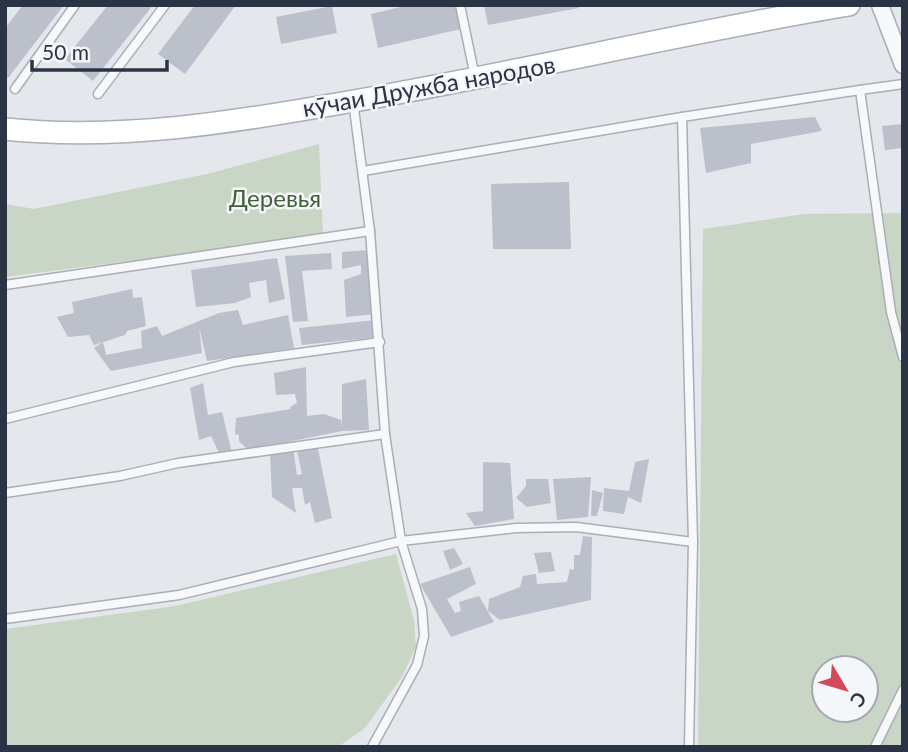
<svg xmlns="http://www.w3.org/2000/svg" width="908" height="752" font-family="Lato,sans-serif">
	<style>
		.green { fill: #c9d6c5; fill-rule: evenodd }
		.building { fill: #bbc0ca }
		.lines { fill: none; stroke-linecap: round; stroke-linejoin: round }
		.service-casing { stroke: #a9aeb7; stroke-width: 11 }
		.minor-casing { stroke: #a9aeb7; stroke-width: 19 }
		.secondary-casing { stroke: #a9aeb7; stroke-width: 24 }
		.service { stroke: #f7f8fa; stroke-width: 8 }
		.minor { stroke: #f7f8fa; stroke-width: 16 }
		.secondary { stroke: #fff; stroke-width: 21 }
		.labels { text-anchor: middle; stroke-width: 5; stroke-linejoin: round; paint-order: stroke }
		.street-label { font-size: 24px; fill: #2b3445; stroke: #f4f6f9 }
		.park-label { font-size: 24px; fill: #3f6138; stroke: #f4f6f9 }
	</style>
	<rect width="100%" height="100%" fill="#e4e7ec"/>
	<!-- green -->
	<g class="green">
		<polygon points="319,144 323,236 5,277 5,204 34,209 207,174"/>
		<path d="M903 213V747H698L703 229 804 214ZM824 668H866V710H824Z"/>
		<polygon points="396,554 414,620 416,647 402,677 365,728 338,747 5,747 5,629 176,606"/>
	</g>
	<!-- building -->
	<g class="building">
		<polygon points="23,5 64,5 8,78 5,76 5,28"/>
		<polygon points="108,5 153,5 93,81 65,59"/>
		<polygon points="195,5 236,5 185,74 158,54"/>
		<polygon points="409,5 456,5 461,29 378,48 371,14"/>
		<polygon points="484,5 579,5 579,8 488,25"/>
		<polygon points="332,6 337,33 281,44 276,17"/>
		<polygon points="815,117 822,131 751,144 751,163 706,173 700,128"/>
		<polygon points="903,124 903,148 885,150 882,126"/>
		<polygon points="569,182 571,249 493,249 491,184"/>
		<polygon points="370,250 376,314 346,317 344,280 361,274 361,265 342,269 342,252"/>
		<polygon points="331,253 332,269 302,271 308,321 293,322 285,256"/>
		<polygon points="277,258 285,299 269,303 266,280 249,283 251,297 235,303 196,307 191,270"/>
		<polygon points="132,289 133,298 142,297 146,326 127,331 125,335 94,345 89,335 68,337 57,317 74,313 72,302"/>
		<polygon points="238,310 243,325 288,315 294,348 207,361 199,327 202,353 111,371 94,348 103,342 106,355 142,348 141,331 157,326 162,336 219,313"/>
		<polygon points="376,320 378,337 302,345 299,328"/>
		<polygon points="306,367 307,416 324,414 341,420 342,427 342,384 366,379 369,430 342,431 248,450 239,441 239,435 235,434 236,418 291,409 290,407 297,403 295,394 276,395 274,373"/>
		<polygon points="203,383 208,415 222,412 232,453 221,457 211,436 199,440 190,388"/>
		<polygon points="317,444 332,518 315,523 310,502 305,505 302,488 292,488 296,513 272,497 270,453 293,447 297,475 302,474 296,447"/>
		<polygon points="649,459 641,503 628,497 624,514 603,511 604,488 629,491 635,462"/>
		<polygon points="483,462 510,463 514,519 475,526 466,513 483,511"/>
		<polygon points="591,477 588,517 557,520 553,479"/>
		<polygon points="526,479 548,479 551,503 527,507 516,498 526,486"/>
		<polygon points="592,490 603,493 597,516 591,516"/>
		<polygon points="583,536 592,537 591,600 500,620 488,611 489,599 520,587 523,576 536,574 537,584 567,582 570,569 574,570 574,555 580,555"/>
		<polygon points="454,548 463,564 450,570 443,551"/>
		<polygon points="551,552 555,571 539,573 534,553"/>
		<polygon points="470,567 476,584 447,599 455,613 461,611 459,602 479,596 494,622 451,637 420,584"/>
	</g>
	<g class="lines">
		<!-- service casing -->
		<g class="service-casing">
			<g id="service">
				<polyline points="460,5 475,77"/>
				<polyline points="903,84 860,90 891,312 903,357"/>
				<polyline points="15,89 75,5"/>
				<polyline points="98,94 165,5"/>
				<polyline points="363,171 682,117"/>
				<polyline points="5,285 370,231"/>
				<polyline points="5,419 234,362 380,342"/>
				<polyline points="5,493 120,476 178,463 385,434 370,231 353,101"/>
				<polyline points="5,619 179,595 401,541 516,528 576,527 693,542"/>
				<polyline points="372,747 417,665 424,636 422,609 401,541 385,434"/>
				<polyline points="689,747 693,542 682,117 860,90"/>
				<polyline points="875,747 903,690"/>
			</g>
		</g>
		<!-- minor casing -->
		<g class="minor-casing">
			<polyline id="minor" points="880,5 903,65"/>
		</g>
		<!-- secondary casing -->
		<g class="secondary-casing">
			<path id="secondary" d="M5 129C120 141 235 122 348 102 516 73 681 33 849 5"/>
		</g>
		<!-- service -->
		<use href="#service" class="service"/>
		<!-- minor -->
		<use href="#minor" class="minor"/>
		<!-- secondary -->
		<use href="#secondary" class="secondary"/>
	</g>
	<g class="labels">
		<!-- street labels -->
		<g class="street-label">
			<text transform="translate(429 87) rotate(-10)" y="8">кӯчаи Дружба народов</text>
		</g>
		<!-- park labels -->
		<g class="park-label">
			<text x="275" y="207">Деревья</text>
		</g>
	</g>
	<!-- border -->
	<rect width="908" height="752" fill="none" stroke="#2b3445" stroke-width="14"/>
	<!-- north arrow -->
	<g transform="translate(845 689) rotate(128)"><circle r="33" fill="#f4f6f9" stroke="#a4a8b1" stroke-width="2"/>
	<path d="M0-5L12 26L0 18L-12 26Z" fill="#d1495b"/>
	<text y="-10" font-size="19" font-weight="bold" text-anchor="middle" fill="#2b3445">С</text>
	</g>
	<!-- scale -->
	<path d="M32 60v10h135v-10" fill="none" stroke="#2b3445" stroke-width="3.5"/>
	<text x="42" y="60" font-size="21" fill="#2b3445" stroke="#f4f6f9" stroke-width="5" paint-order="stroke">50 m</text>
</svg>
